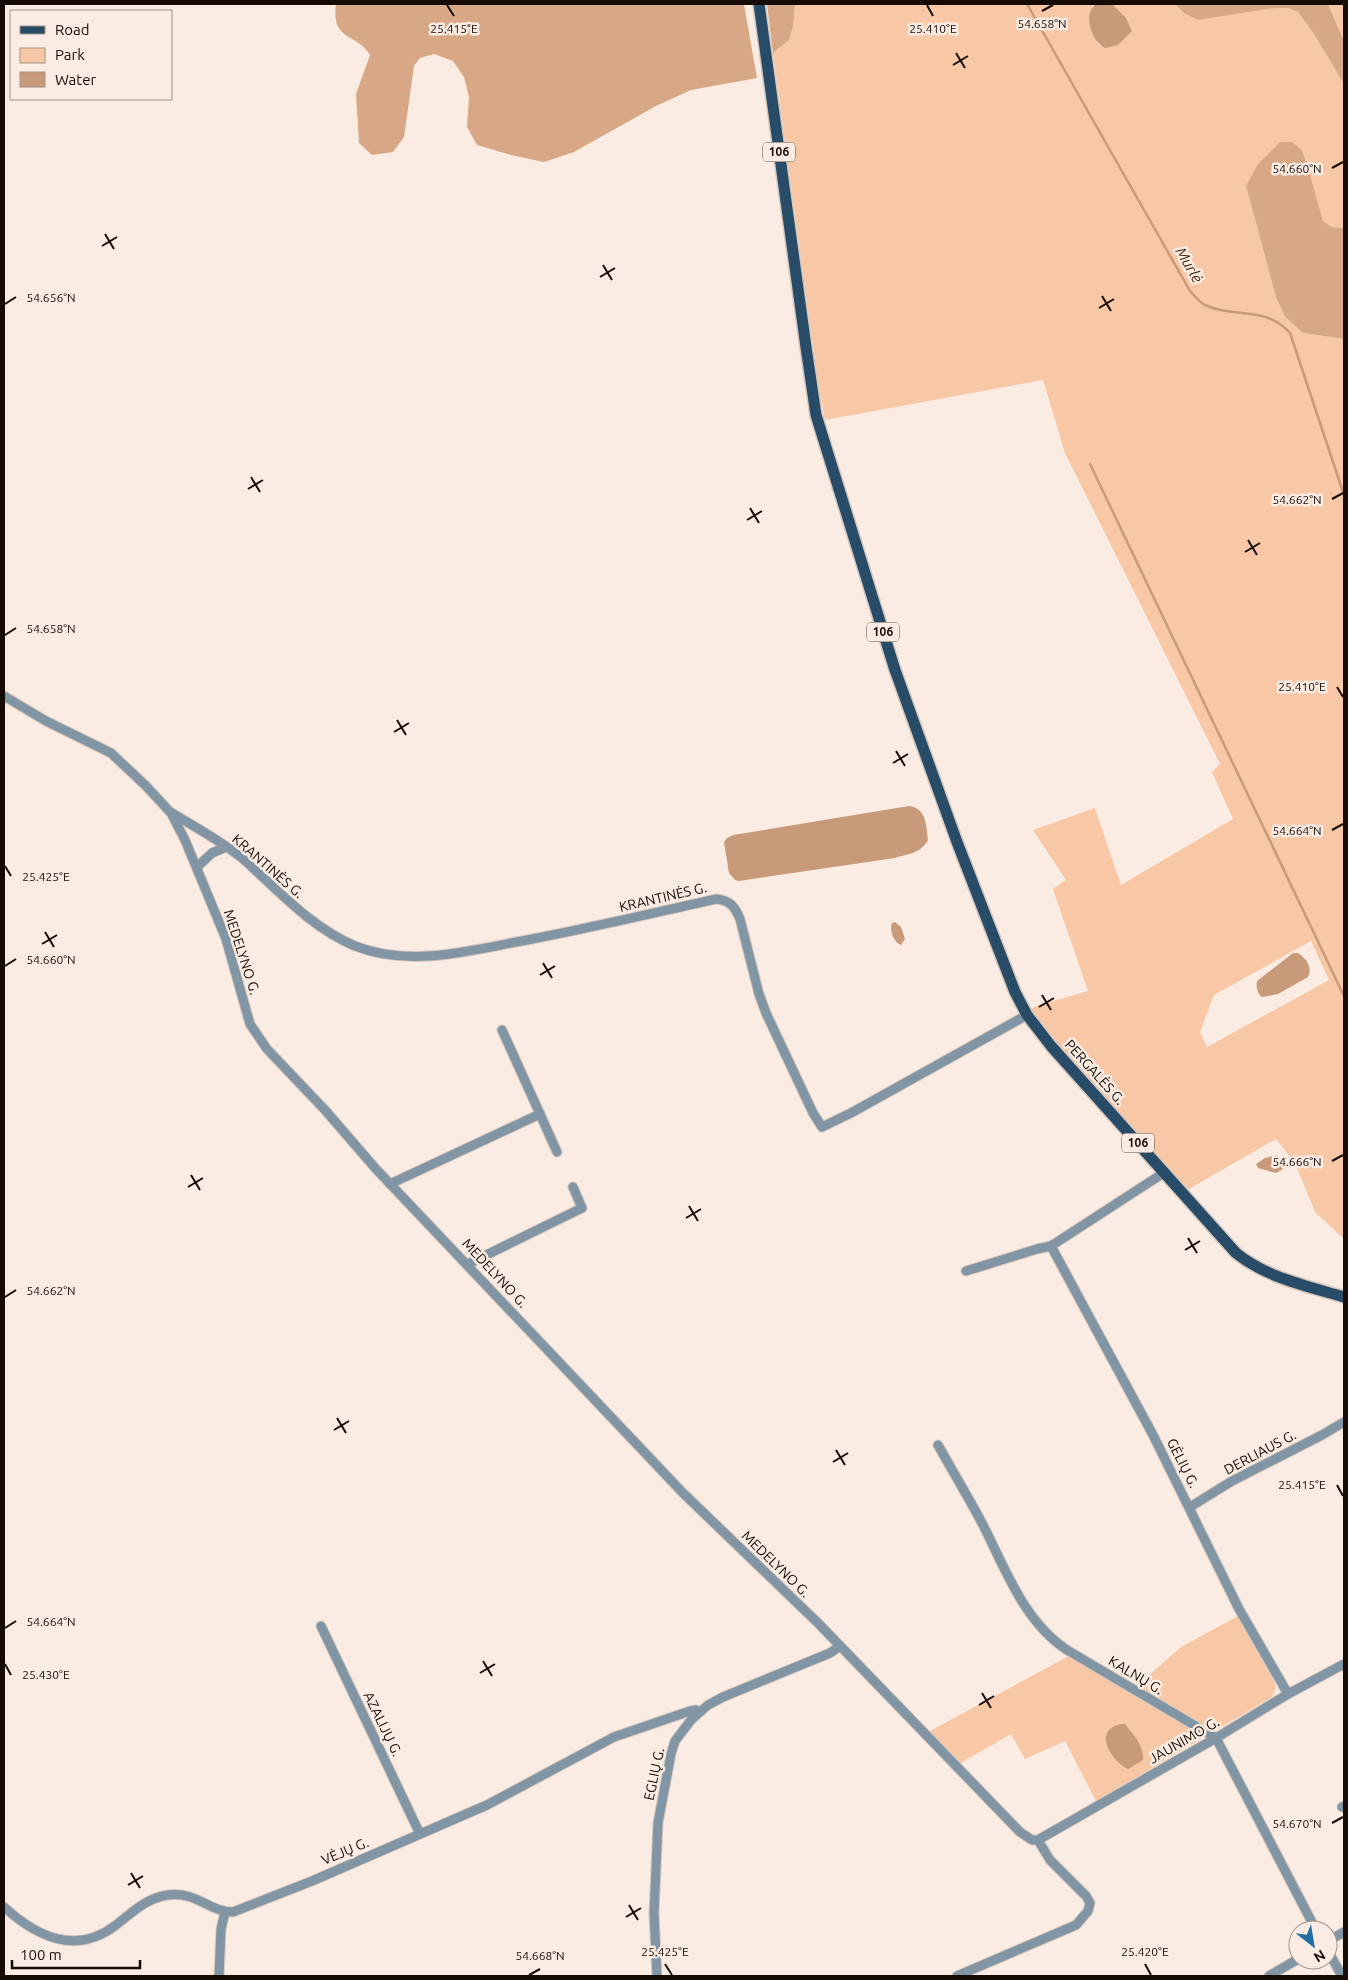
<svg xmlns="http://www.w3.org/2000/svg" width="1348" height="1980" font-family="Ubuntu,sans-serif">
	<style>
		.green { fill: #f8c7a5; fill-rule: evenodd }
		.forest { fill: #d8a886 }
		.water { fill: #c99a79 }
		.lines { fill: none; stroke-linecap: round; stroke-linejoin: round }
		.stream { stroke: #c99a79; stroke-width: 2.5 }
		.minor-casing { stroke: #d6c8be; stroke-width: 11 }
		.major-casing { stroke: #d6c8be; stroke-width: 14 }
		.minor { stroke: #8195a5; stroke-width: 9 }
		.major { stroke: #284b67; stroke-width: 11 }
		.ticks { fill: none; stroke: #160b04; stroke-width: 2 }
		.labels { text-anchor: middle; stroke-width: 5; stroke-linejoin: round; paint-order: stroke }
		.shield { fill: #faece2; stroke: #5a4e47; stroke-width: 1 }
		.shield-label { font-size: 12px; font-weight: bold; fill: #160b04 }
		.street-label { font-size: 14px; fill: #160b04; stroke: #faece2 }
		.water-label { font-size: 15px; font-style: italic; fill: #48280d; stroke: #faece2 }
		.ticks-label { font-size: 12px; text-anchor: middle; fill: #160b04; stroke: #faece2; stroke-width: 5; stroke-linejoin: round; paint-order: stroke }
	</style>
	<rect width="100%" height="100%" fill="#faece2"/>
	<!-- green -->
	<g class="green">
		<path d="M795 4H1096L1092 6 1098 44 1105 48 1111 4H1175L1184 13 1288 8 1298 12 1314 34 1344 84V228L1332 227 1322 221 1308 168 1302 150 1246 186 1276 297 1285 317 1303 333 1344 339V1239L1315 1212 1295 1163 1276 1139 1187 1190 1051 1039 1030 1010 1036 1006 1088 991 1053 889 1066 880 1033 830 1095 808 1121 885 1233 819 1212 772 1220 764 1065 453 1043 380 825 420 817 376 773 53 789 40 793 27ZM1311 941 1329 980 1207 1047 1200 1032 1214 995Z"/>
		<polygon points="1328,4 1344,4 1344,41"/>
		<polygon points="1238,1616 1275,1683 1276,1688 1272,1697 1096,1801 1065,1741 1025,1759 1011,1734 959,1764 928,1732 1069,1656 1129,1693 1181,1647"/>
	</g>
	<!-- forest -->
	<g class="forest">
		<path d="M336 4H744L757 78 691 90 656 106 574 152 544 162 511 155 477 145 467 127 469 97 464 77 453 61 434 54 420 58 414 66 404 137 393 152 372 155 359 143 356 94 370 55C356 32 331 42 336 4Z"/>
		<polygon points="767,4 795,4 793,27 789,40 773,53"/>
		<polygon points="1175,4 1328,4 1344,41 1344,84 1314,34 1298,12 1288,8 1267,9 1198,20 1184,13"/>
		<polygon points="1280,142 1292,142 1302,150 1308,168 1323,221 1332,227 1344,228 1344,339 1303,333 1285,317 1276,297 1246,186 1258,164"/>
	</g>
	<!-- water -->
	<g class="water">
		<path d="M1096 4H1112L1126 18 1132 31 1118 45 1105 48C1092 42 1082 14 1096 4Z"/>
		<path d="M909 806C927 808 926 826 928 840 921 853 908 854 895 858L739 881 735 880 729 873 724 842 727 838 733 835Z"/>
		<path d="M895 922 901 927 905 939 901 945C894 943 889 930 892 923Z"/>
		<path d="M1293 953H1298C1306 958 1313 968 1308 977L1278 994 1262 997C1257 993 1256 987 1257 981Z"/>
		<polygon points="1277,1155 1283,1162 1283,1169 1276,1173 1258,1168 1256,1164 1265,1158"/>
		<path d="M1122 1724H1125C1133 1734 1145 1747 1143 1760L1128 1769C1110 1760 1092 1729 1122 1724Z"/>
	</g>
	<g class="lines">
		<!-- stream -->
		<g class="stream">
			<path d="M1027 4 1190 291C1195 296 1199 302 1205 305 1235 319 1265 305 1290 333L1344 495"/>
			<polyline points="1090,464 1344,996"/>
		</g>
		<!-- minor casing -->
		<g class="minor-casing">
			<g id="minor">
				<polyline points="4,696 46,721 111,753 146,786 171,813 185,840 226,939 250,1024 267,1049 325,1110 376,1169 683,1493 818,1623 1020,1832 1032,1840 1038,1840 1216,1738 1288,1694 1344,1664"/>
				<path d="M172 813C195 827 221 841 242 858 278 890 310 927 355 946 411 968 471 950 527 940 590 928 653 913 716 899 730 900 735 907 740 919L759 994 766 1013 813 1113 822 1127 851 1113 1027 1015"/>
				<polyline points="197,867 212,853 226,847"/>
				<polyline points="502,1030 540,1114"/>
				<polyline points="390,1184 540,1114 557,1152"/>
				<polyline points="1051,1246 1153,1435 1239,1609 1288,1694"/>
				<polyline points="468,1264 582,1208 573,1187"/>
				<polyline points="966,1271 1037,1249 1051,1246 1165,1172"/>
				<path d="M938 1445C953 1472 969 1498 983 1525 1005 1568 1024 1622 1067 1650L1216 1738 1316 1930"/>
				<polyline points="1190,1507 1232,1481 1322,1435 1344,1422"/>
				<polyline points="321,1626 420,1834"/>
				<polyline points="1342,1807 1344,1806"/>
				<path d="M4 1907C37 1937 76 1956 116 1925 133 1912 146 1898 168 1895 197 1891 209 1912 233 1912L312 1881 487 1805 614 1737 690 1711 696 1710 699 1712"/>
				<polyline points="1328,1941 1344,1932"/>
				<polyline points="1328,1951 1342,1976"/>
				<polyline points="219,1976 221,1929 225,1912"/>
				<polyline points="657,1976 654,1913 658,1823 671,1754 675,1741 691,1720 708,1705 723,1697 830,1653 840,1646"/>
				<polyline points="957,1976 1076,1925 1088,1911 1090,1903 1086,1896 1050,1860 1038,1840"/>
				<polyline points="1269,1976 1298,1959"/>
			</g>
		</g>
		<!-- major casing -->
		<g class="major-casing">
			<path id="major" d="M759 4 806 347 816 415 895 670 957 842 1015 992 1027 1015 1051 1046 1236 1253C1267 1278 1307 1286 1344 1297"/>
		</g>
		<!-- minor -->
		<use href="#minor" class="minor"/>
		<!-- major -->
		<use href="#major" class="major"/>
	</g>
	<!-- ticks -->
	<path class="ticks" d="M447 5 454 16M927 5 933 16M1042 11 1053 5M956 53 965 68M953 65 968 56M1332 168 1343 162M105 234 114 249M102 246 117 237M603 265 612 280M600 277 615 268M1102 296 1111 311M5 304 16 297M1099 308 1114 299M251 477 260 492M248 489 263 480M1332 499 1343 493M750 508 759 523M747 520 762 511M1248 540 1257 555M1245 552 1260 543M5 635 16 628M1337 687 1343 697M397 720 406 735M394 732 409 723M896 751 905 766M893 763 908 754M1332 830 1343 824M5 866 11 876M45 932 54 947M42 944 57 935M543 963 552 978M5 966 16 959M540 975 555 966M1042 995 1051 1010M1039 1007 1054 998M1332 1161 1343 1155M191 1175 200 1190M188 1187 203 1178M689 1206 698 1221M686 1218 701 1209M1188 1238 1197 1253M1185 1250 1200 1241M5 1297 16 1290M337 1418 346 1433M334 1430 349 1421M836 1450 845 1465M833 1462 848 1453M1337 1485 1343 1496M5 1628 16 1621M483 1661 492 1676M5 1664 11 1675M480 1673 495 1664M982 1693 991 1708M979 1705 994 1696M1332 1823 1343 1817M131 1873 140 1888M128 1885 143 1876M629 1905 638 1920M626 1917 641 1908M665 1964 672 1975M1145 1964 1151 1975M529 1975 540 1969"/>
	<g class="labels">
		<!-- shield labels -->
		<g class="shield">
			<rect x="763" y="142.5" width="32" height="19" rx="4"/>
			<rect x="867" y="622.5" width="32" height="19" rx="4"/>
			<rect x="1122" y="1133.5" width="32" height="19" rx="4"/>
		</g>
		<g class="shield-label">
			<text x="779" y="156">106</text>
			<text x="883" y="636">106</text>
			<text x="1138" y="1147">106</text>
		</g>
		<!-- street labels -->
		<g class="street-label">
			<text transform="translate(268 866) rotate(41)" y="5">KRANTINĖS G.</text>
			<text transform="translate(663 897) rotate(-13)" y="5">KRANTINĖS G.</text>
			<text transform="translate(242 952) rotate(72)" y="5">MEDELYNO G.</text>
			<text transform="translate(1095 1072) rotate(48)" y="5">PERGALĖS G.</text>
			<text transform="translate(495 1273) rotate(47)" y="5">MEDELYNO G.</text>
			<text transform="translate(1260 1452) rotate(-28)" y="5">DERLIAUS G.</text>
			<text transform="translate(1183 1463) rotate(63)" y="5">GĖLIŲ G.</text>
			<text transform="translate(776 1564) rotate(44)" y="5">MEDELYNO G.</text>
			<text transform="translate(1136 1675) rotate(31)" y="5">KALNŲ G.</text>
			<text transform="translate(383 1724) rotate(64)" y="5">AZALIJŲ G.</text>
			<text transform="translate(1184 1740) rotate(-30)" y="5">JAUNIMO G.</text>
			<text transform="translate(654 1774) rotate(-78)" y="5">EGLIŲ G.</text>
			<text transform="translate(345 1851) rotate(-23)" y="5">VĖJŲ G.</text>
		</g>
		<!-- water labels -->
		<g class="water-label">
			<text transform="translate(1189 265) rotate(60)" y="5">Murlė</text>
		</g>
	</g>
	<g class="ticks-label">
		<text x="1042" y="28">54.658°N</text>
		<text x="454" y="33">25.415°E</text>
		<text x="933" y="33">25.410°E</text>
		<text x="1297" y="173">54.660°N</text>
		<text x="51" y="302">54.656°N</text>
		<text x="1297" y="504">54.662°N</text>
		<text x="51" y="633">54.658°N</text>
		<text x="1302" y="691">25.410°E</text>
		<text x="1297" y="835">54.664°N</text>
		<text x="46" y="881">25.425°E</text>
		<text x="51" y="964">54.660°N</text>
		<text x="1297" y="1166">54.666°N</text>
		<text x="51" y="1295">54.662°N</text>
		<text x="1302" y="1489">25.415°E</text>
		<text x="51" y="1626">54.664°N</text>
		<text x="46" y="1679">25.430°E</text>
		<text x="1297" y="1828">54.670°N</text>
		<text x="665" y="1956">25.425°E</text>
		<text x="1145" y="1956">25.420°E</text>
		<text x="540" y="1960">54.668°N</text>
	</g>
	<!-- border -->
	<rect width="1348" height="1980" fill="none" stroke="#160b04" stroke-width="10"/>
	<!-- legend -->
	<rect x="10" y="10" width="162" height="90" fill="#faece2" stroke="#9f9289"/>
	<rect x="20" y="26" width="25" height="8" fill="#284b67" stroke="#9f9289"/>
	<text x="55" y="35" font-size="15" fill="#160b04">Road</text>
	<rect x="20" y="48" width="25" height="15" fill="#f8c7a5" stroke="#9f9289"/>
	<text x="55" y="60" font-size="15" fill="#160b04">Park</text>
	<rect x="20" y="72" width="25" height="15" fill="#c99a79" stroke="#9f9289"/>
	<text x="55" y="85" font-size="15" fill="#160b04">Water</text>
	<!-- north arrow -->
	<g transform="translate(1313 1945) rotate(149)"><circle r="24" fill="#faece2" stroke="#9f9289"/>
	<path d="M0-4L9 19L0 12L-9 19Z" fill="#266fa3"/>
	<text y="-8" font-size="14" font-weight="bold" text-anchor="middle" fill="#160b04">N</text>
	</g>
	<!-- scale -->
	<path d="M12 1960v8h128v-8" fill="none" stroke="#160b04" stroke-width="2.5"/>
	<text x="20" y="1960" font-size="15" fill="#160b04" stroke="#faece2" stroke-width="4" paint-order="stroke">100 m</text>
</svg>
